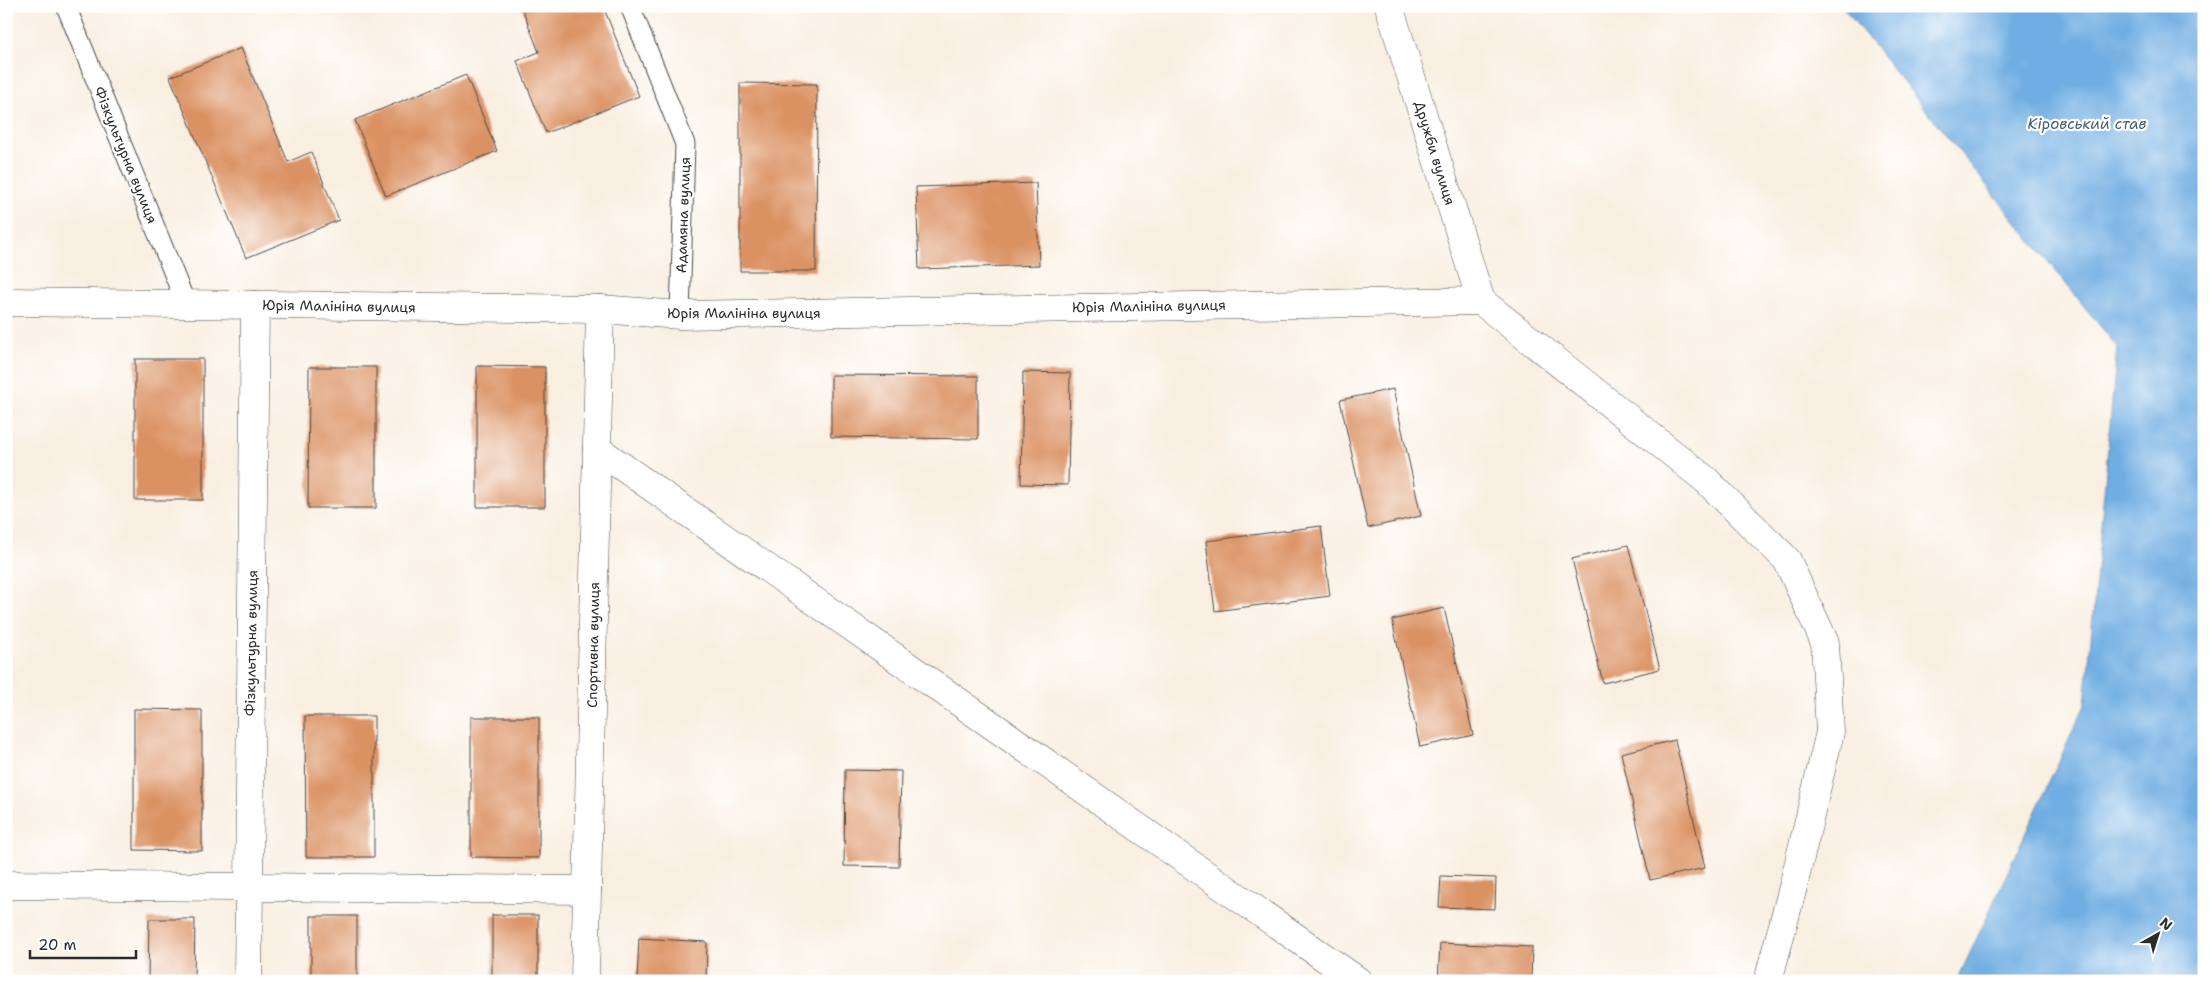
<svg xmlns="http://www.w3.org/2000/svg" width="2210" height="987" font-family="'Shantell Sans',sans-serif">
	<style>
		.water { fill: #6fade2; stroke: #4d6c86 }
		.building { fill: #db9263 }
		.lines { fill: none; stroke-linecap: round; stroke-linejoin: round }
		.lane-casing { stroke: #4a4846; stroke-width: 21 }
		.street-casing { stroke: #4a4846; stroke-width: 29 }
		.lane { stroke: #fff; stroke-width: 19 }
		.street { stroke: #fff; stroke-width: 28 }
		.labels { text-anchor: middle; stroke-width: 4.5; stroke-linejoin: round; paint-order: stroke }
		.street-label { font-size: 14px; fill: #2b2b2b; stroke: #fff }
		.water-label { font-size: 15px; font-style: italic; fill: #465f74; stroke: #fff }
	</style>
	<rect width="100%" height="100%" fill="#fff"/>
	<filter id="ink" filterUnits="userSpaceOnUse"><feTurbulence type="fractalNoise" baseFrequency=".02" numOctaves="2"/><feDisplacementMap in="SourceGraphic" scale="10" xChannelSelector="R" yChannelSelector="G"/><feConvolveMatrix kernelMatrix="1 2 1 2 8 2 1 2 1" color-interpolation-filters="sRGB"/></filter>
	<filter id="wash" filterUnits="userSpaceOnUse"><feTurbulence type="fractalNoise" baseFrequency=".0096" numOctaves="4" result="noise"/><feDisplacementMap in="SourceGraphic" scale="20" xChannelSelector="R" yChannelSelector="G"/><feGaussianBlur stdDeviation="1.12" result="paint"/><feColorMatrix in="noise" values="0 0 0 0 0 0 0 0 0 0 0 0 0 0 0 0 0 1.4 0 .05"/><feComposite in="paint" operator="in"/></filter>
	<g filter="url(#wash)">
		<rect width="100%" height="100%" fill="#f9efe1"/>
		<!-- water -->
		<polygon class="water" points="1842,6 2204,6 2204,981 1957,981 2085,705 2117,347"/>
		<g id="blocks">
			<!-- building -->
			<g class="building">
				<polygon points="521,6 603,6 639,96 546,133 517,61 539,52"/>
				<polygon points="241,48 288,162 311,152 339,220 246,258 170,77"/>
				<polygon points="466,75 497,151 386,196 355,120"/>
				<polygon points="740,83 817,84 816,271 740,271"/>
				<polygon points="1036,183 1039,265 919,269 916,187"/>
				<rect x="135" y="359" width="68" height="141"/>
				<polygon points="477,366 545,367 545,507 477,507"/>
				<polygon points="309,367 376,367 376,508 308,508"/>
				<polygon points="1023,372 1070,373 1068,485 1021,484"/>
				<polygon points="831,375 978,376 978,439 831,437"/>
				<polygon points="1393,389 1421,516 1368,528 1340,400"/>
				<polygon points="1321,526 1330,596 1215,611 1206,541"/>
				<polygon points="1628,545 1660,669 1603,683 1572,559"/>
				<polygon points="1444,608 1473,735 1420,747 1392,620"/>
				<polygon points="134,709 202,710 202,851 134,850"/>
				<polygon points="305,716 374,716 374,857 306,857"/>
				<polygon points="471,717 539,717 539,858 471,857"/>
				<polygon points="1675,740 1705,868 1650,880 1621,753"/>
				<polygon points="845,770 901,771 899,867 844,866"/>
				<polygon points="1441,876 1496,878 1495,909 1439,907"/>
				<rect x="492" y="915" width="46" height="66"/>
				<rect x="311" y="916" width="46" height="65"/>
				<polygon points="149,919 195,919 194,981 148,981"/>
				<polygon points="639,938 707,942 706,981 637,981"/>
				<polygon points="1440,943 1532,947 1531,981 1438,981"/>
			</g>
		</g>
	</g>
	<g filter="url(#ink)">
		<use href="#blocks" fill-opacity="0" stroke="#4a4846" stroke-width="1"/>
		<g class="lines">
			<!-- lane casing -->
			<g class="lane-casing">
				<g id="lane">
					<polyline points="66,6 186,304"/>
					<polyline points="630,6 685,144 680,315"/>
				</g>
			</g>
			<!-- street casing -->
			<g class="street-casing">
				<g id="street">
					<polyline points="1389,6 1481,301"/>
					<polyline points="1481,301 1706,480 1787,560 1825,643 1830,732 1793,887 1768,981"/>
					<polyline points="6,302 600,309 680,315 1481,301"/>
					<polyline points="597,449 1358,981"/>
					<polyline points="6,885 587,890"/>
					<polyline points="248,981 255,305"/>
					<polyline points="585,981 600,309"/>
				</g>
			</g>
			<!-- lane -->
			<use href="#lane" class="lane"/>
			<!-- street -->
			<use href="#street" class="street"/>
		</g>
	</g>
	<g class="labels">
		<!-- street labels -->
		<g class="street-label">
			<text transform="translate(1435 153) rotate(73)" y="5">Дружби вулиця</text>
			<text transform="translate(126 155) rotate(68)" y="5">Фiзкультурна вулиця</text>
			<text transform="translate(683 215) rotate(-88)" y="5">Адамяна вулиця</text>
			<text transform="translate(339 306) rotate(1)" y="5">Юрія Малініна вулиця</text>
			<text transform="translate(1149 306) rotate(-1)" y="5">Юрія Малініна вулиця</text>
			<text x="744" y="318">Юрія Малініна вулиця</text>
			<text transform="translate(251 643) rotate(-89)" y="5">Фiзкультурна вулиця</text>
			<text transform="translate(593 645) rotate(-89)" y="5">Спортивна вулиця</text>
		</g>
		<!-- water labels -->
		<g class="water-label">
			<text x="2087" y="129">Кіровський став</text>
		</g>
	</g>
	<!-- margin -->
	<rect width="2210" height="987" fill="none" stroke="#fff" stroke-width="25"/>
	<!-- north arrow -->
	<g transform="translate(2158 934) rotate(39)" stroke="#ffffff" stroke-width="4" paint-order="stroke">
	<path d="M0-4L9 19L0 12L-9 19Z" fill="#2b2b2b"/>
	<text y="-8" font-size="14" font-weight="bold" text-anchor="middle" fill="#2b2b2b">N</text>
	</g>
	<!-- scale -->
	<path d="M30 950v8h106v-8" fill="none" stroke="#2b2b2b" stroke-width="2.5"/>
	<text x="38" y="950" font-size="15" fill="#2b2b2b" stroke="#ffffff" stroke-width="4" paint-order="stroke">20 m</text>
</svg>
